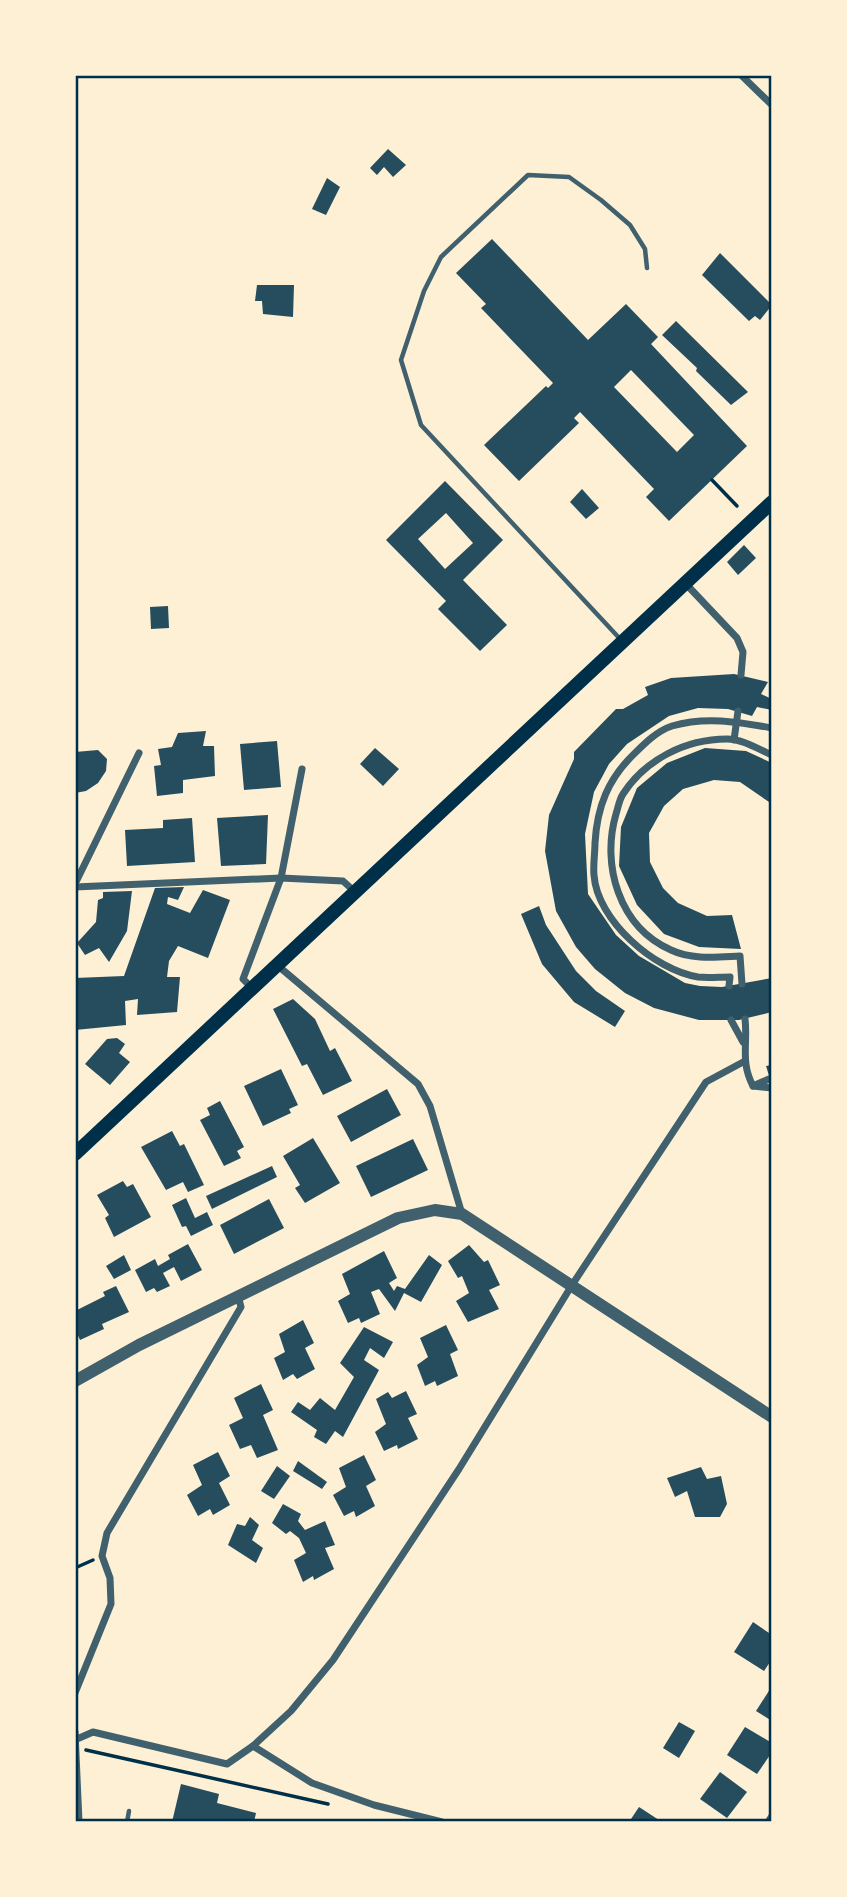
<svg xmlns="http://www.w3.org/2000/svg" width="847" height="1897" font-family="Roboto,sans-serif">
	<style>
		.building { fill: #264d5e; fill-rule: evenodd }
		.lines { fill: none; stroke-linecap: round; stroke-linejoin: round }
		.path { stroke: #003049; stroke-width: 3.5 }
		.service { stroke: #3f606c; stroke-width: 4.5 }
		.minor { stroke: #3f606c; stroke-width: 7 }
		.tertiary { stroke: #3f606c; stroke-width: 12 }
		.primary { stroke: #003049; stroke-width: 14 }
		.neatline { fill: none; stroke: #003049; stroke-width: 2.5 }
	</style>
	<rect width="100%" height="100%" fill="#fdf0d5"/>
	<!-- building -->
	<g class="building">
		<polygon points="388,149 406,165 393,177 384,167 377,175 370,168"/>
		<polygon points="327,178 340,187 326,215 312,209"/>
		<path d="M492 239 588 340 626 304 658 337 651 344 747 446 669 521 646 497 654 489 580 412 574 418 579 423 519 481 484 445 546 386 548 388 553 383 481 308 486 304 456 273ZM631 370 694 435 677 452 614 387Z"/>
		<polygon points="720,253 772,305 760,320 755,316 749,321 702,275"/>
		<polygon points="257,285 294,285 293,317 263,314 262,301 255,301"/>
		<polygon points="676,321 748,392 731,405 696,371 697,368 662,335"/>
		<path d="M445 481 503 540 463 580 507 625 480 651 438 609 446 601 386 540ZM446 513 473 543 445 569 418 539Z"/>
		<polygon points="582,489 599,508 586,519 570,502"/>
		<polygon points="744,545 756,558 738,575 727,562"/>
		<polygon points="168,606 169,628 151,629 150,607"/>
		<polygon points="734,674 768,682 761,694 772,699 772,710 757,707 752,716 728,709 698,708 669,716 627,744 609,764 594,792 585,834 588,894 616,935 639,956 685,983 700,986 722,987 772,978 772,1012 739,1020 699,1020 654,1008 625,993 595,969 576,947 556,911 545,851 549,815 574,759 574,752 616,709 623,709 648,695 645,687 671,678"/>
		<polygon points="206,731 203,746 214,746 215,776 183,780 183,793 157,796 154,766 161,765 158,749 172,747 178,733"/>
		<polygon points="277,741 281,787 244,790 240,744"/>
		<polygon points="375,748 399,769 383,786 360,764"/>
		<polygon points="705,748 746,751 772,763 772,804 740,782 714,780 683,789 664,806 649,833 650,862 663,888 678,903 707,916 732,915 741,949 699,947 664,934 637,905 619,866 621,827 637,788 667,763"/>
		<polygon points="98,750 107,759 106,771 98,783 86,791 75,793 75,752"/>
		<polygon points="268,815 266,864 221,866 217,818"/>
		<polygon points="192,818 195,862 127,866 125,830 163,828 163,820"/>
		<polygon points="184,887 178,900 168,897 167,904 190,913 203,890 230,900 208,958 178,946 169,961 167,977 180,977 177,1012 137,1015 138,999 125,1001 126,1025 75,1030 75,978 124,976 155,888"/>
		<polygon points="132,891 127,931 109,962 99,948 85,955 77,943 96,922 98,900 103,898 103,892"/>
		<polygon points="539,906 546,925 576,971 596,991 625,1011 615,1027 574,1002 542,964 521,914"/>
		<polygon points="293,999 315,1019 330,1051 335,1048 352,1081 323,1095 307,1064 302,1066 273,1009"/>
		<polygon points="117,1038 125,1044 119,1053 130,1062 110,1085 85,1064 107,1039"/>
		<polygon points="772,1065 772,1085 766,1066"/>
		<polygon points="281,1069 298,1105 289,1109 291,1113 263,1126 244,1086"/>
		<polygon points="387,1089 401,1115 351,1142 337,1116"/>
		<polygon points="220,1101 244,1147 237,1151 241,1158 224,1166 200,1120 210,1115 207,1108"/>
		<polygon points="172,1131 180,1146 184,1144 204,1185 188,1192 183,1182 166,1190 141,1147"/>
		<polygon points="313,1138 340,1183 305,1203 295,1188 300,1185 283,1156"/>
		<polygon points="413,1139 428,1170 371,1197 356,1166"/>
		<polygon points="272,1166 277,1177 212,1209 206,1196"/>
		<polygon points="123,1181 127,1187 133,1184 151,1217 114,1237 105,1218 109,1215 97,1195"/>
		<polygon points="186,1198 195,1218 207,1212 213,1225 191,1236 186,1226 182,1227 172,1205"/>
		<polygon points="269,1199 284,1228 234,1254 220,1225"/>
		<polygon points="188,1244 202,1270 181,1281 174,1267 163,1273 170,1286 157,1292 154,1288 146,1292 135,1270 155,1259 158,1266 170,1259 168,1255"/>
		<polygon points="469,1245 484,1262 488,1260 500,1285 489,1290 499,1309 468,1322 456,1301 469,1293 462,1276 458,1278 448,1261"/>
		<polygon points="384,1251 397,1278 389,1283 394,1291 397,1286 405,1289 429,1255 442,1265 421,1302 404,1293 395,1311 379,1289 371,1292 380,1314 361,1323 359,1318 348,1323 338,1301 350,1294 342,1274"/>
		<polygon points="124,1255 131,1270 114,1279 106,1266"/>
		<polygon points="116,1286 129,1312 102,1324 104,1329 80,1340 75,1329 75,1311 105,1296 103,1292"/>
		<polygon points="303,1320 314,1343 305,1348 315,1369 297,1379 293,1374 283,1380 274,1358 285,1352 279,1334"/>
		<polygon points="446,1325 458,1350 450,1354 458,1376 437,1386 435,1381 425,1386 417,1365 428,1357 420,1338"/>
		<polygon points="364,1327 393,1342 384,1358 370,1348 364,1360 379,1370 343,1437 335,1431 326,1444 314,1437 317,1430 291,1412 298,1402 310,1410 320,1398 335,1410 354,1377 340,1363"/>
		<polygon points="261,1384 273,1410 263,1415 278,1450 257,1458 251,1445 240,1449 229,1425 243,1418 234,1398"/>
		<polygon points="406,1391 417,1414 408,1418 418,1439 398,1449 397,1445 384,1451 375,1432 386,1424 376,1399 388,1392 392,1398"/>
		<polygon points="218,1452 230,1476 219,1483 230,1505 213,1515 210,1509 198,1516 187,1495 202,1485 193,1465"/>
		<polygon points="364,1455 376,1480 366,1486 375,1506 356,1517 354,1511 344,1516 333,1495 346,1487 339,1468"/>
		<polygon points="298,1461 327,1482 322,1489 293,1471"/>
		<polygon points="277,1466 290,1476 274,1499 261,1491"/>
		<polygon points="701,1467 707,1479 721,1476 727,1504 720,1517 695,1517 687,1491 675,1497 667,1478"/>
		<polygon points="283,1504 301,1514 298,1521 305,1530 325,1521 335,1545 325,1548 334,1569 314,1580 313,1576 303,1582 294,1560 306,1553 299,1538 290,1531 286,1534 272,1523"/>
		<polygon points="250,1517 259,1525 252,1540 263,1548 256,1563 228,1545 237,1524 245,1526"/>
		<polygon points="753,1622 772,1635 772,1659 764,1671 734,1652"/>
		<polygon points="772,1686 772,1721 756,1711"/>
		<polygon points="679,1722 695,1731 679,1758 663,1748"/>
		<polygon points="745,1727 772,1743 772,1752 757,1774 727,1755"/>
		<polygon points="720,1772 747,1792 727,1818 700,1799"/>
		<polygon points="181,1784 219,1794 217,1803 256,1813 254,1822 172,1822"/>
		<polygon points="639,1807 662,1822 629,1822"/>
	</g>
	<g class="lines">
		<!-- path -->
		<g class="path">
			<polyline points="712,480 737,506"/>
			<polyline points="75,1568 93,1560"/>
			<polyline points="86,1750 328,1804"/>
		</g>
		<!-- service -->
		<g class="service">
			<polyline points="622,641 421,425 401,360 424,291 441,257 528,175 569,177 601,200 630,225 645,249 647,268"/>
			<polyline points="127,1822 129,1811"/>
		</g>
		<!-- minor -->
		<g class="minor">
			<polyline points="741,75 772,105"/>
			<polyline points="686,584 737,638 743,652 741,675"/>
			<polyline points="734,740 738,711"/>
			<polyline points="75,884 139,753"/>
			<polyline points="75,887 281,878 343,881 354,891"/>
			<polyline points="277,965 418,1084 430,1106 462,1214"/>
			<path d="M742 984 740 956C717 957 692 960 671 950 619 927 601 865 616 814 618 808 619 800 623 794 645 760 685 739 727 739 742 739 758 749 772 755"/>
			<path d="M729 986 730 977C719 977 708 978 698 977 654 970 597 920 594 875 593 865 595 853 595 843 597 807 608 779 634 754 645 743 657 731 672 726 706 716 738 722 772 728"/>
			<polyline points="251,987 243,979 281,878 302,769"/>
			<path d="M745 1019C748 1043 740 1062 753 1086L772 1088"/>
			<polyline points="731,1020 743,1042"/>
			<polyline points="753,1086 769,1079"/>
			<polyline points="75,1693 111,1604 110,1578 102,1556 107,1533 241,1307 238,1296"/>
			<polyline points="75,1732 79,1822"/>
			<polyline points="77,1739 93,1732 227,1764 253,1746 291,1711 333,1660 459,1469 572,1285 706,1082 745,1061"/>
			<polyline points="253,1746 312,1783 374,1805 442,1822"/>
			<polyline points="768,1822 772,1816"/>
		</g>
		<!-- tertiary -->
		<polyline class="tertiary" points="75,1381 139,1345 398,1218 435,1210 462,1214 772,1417"/>
		<!-- primary -->
		<polyline class="primary" points="75,1154 772,502"/>
	</g>
	<!-- border -->
	<rect width="847" height="1897" fill="none" stroke="#fdf0d5" stroke-width="154"/>
	<rect x="77" y="77" width="693" height="1743" class="neatline"/>
</svg>
